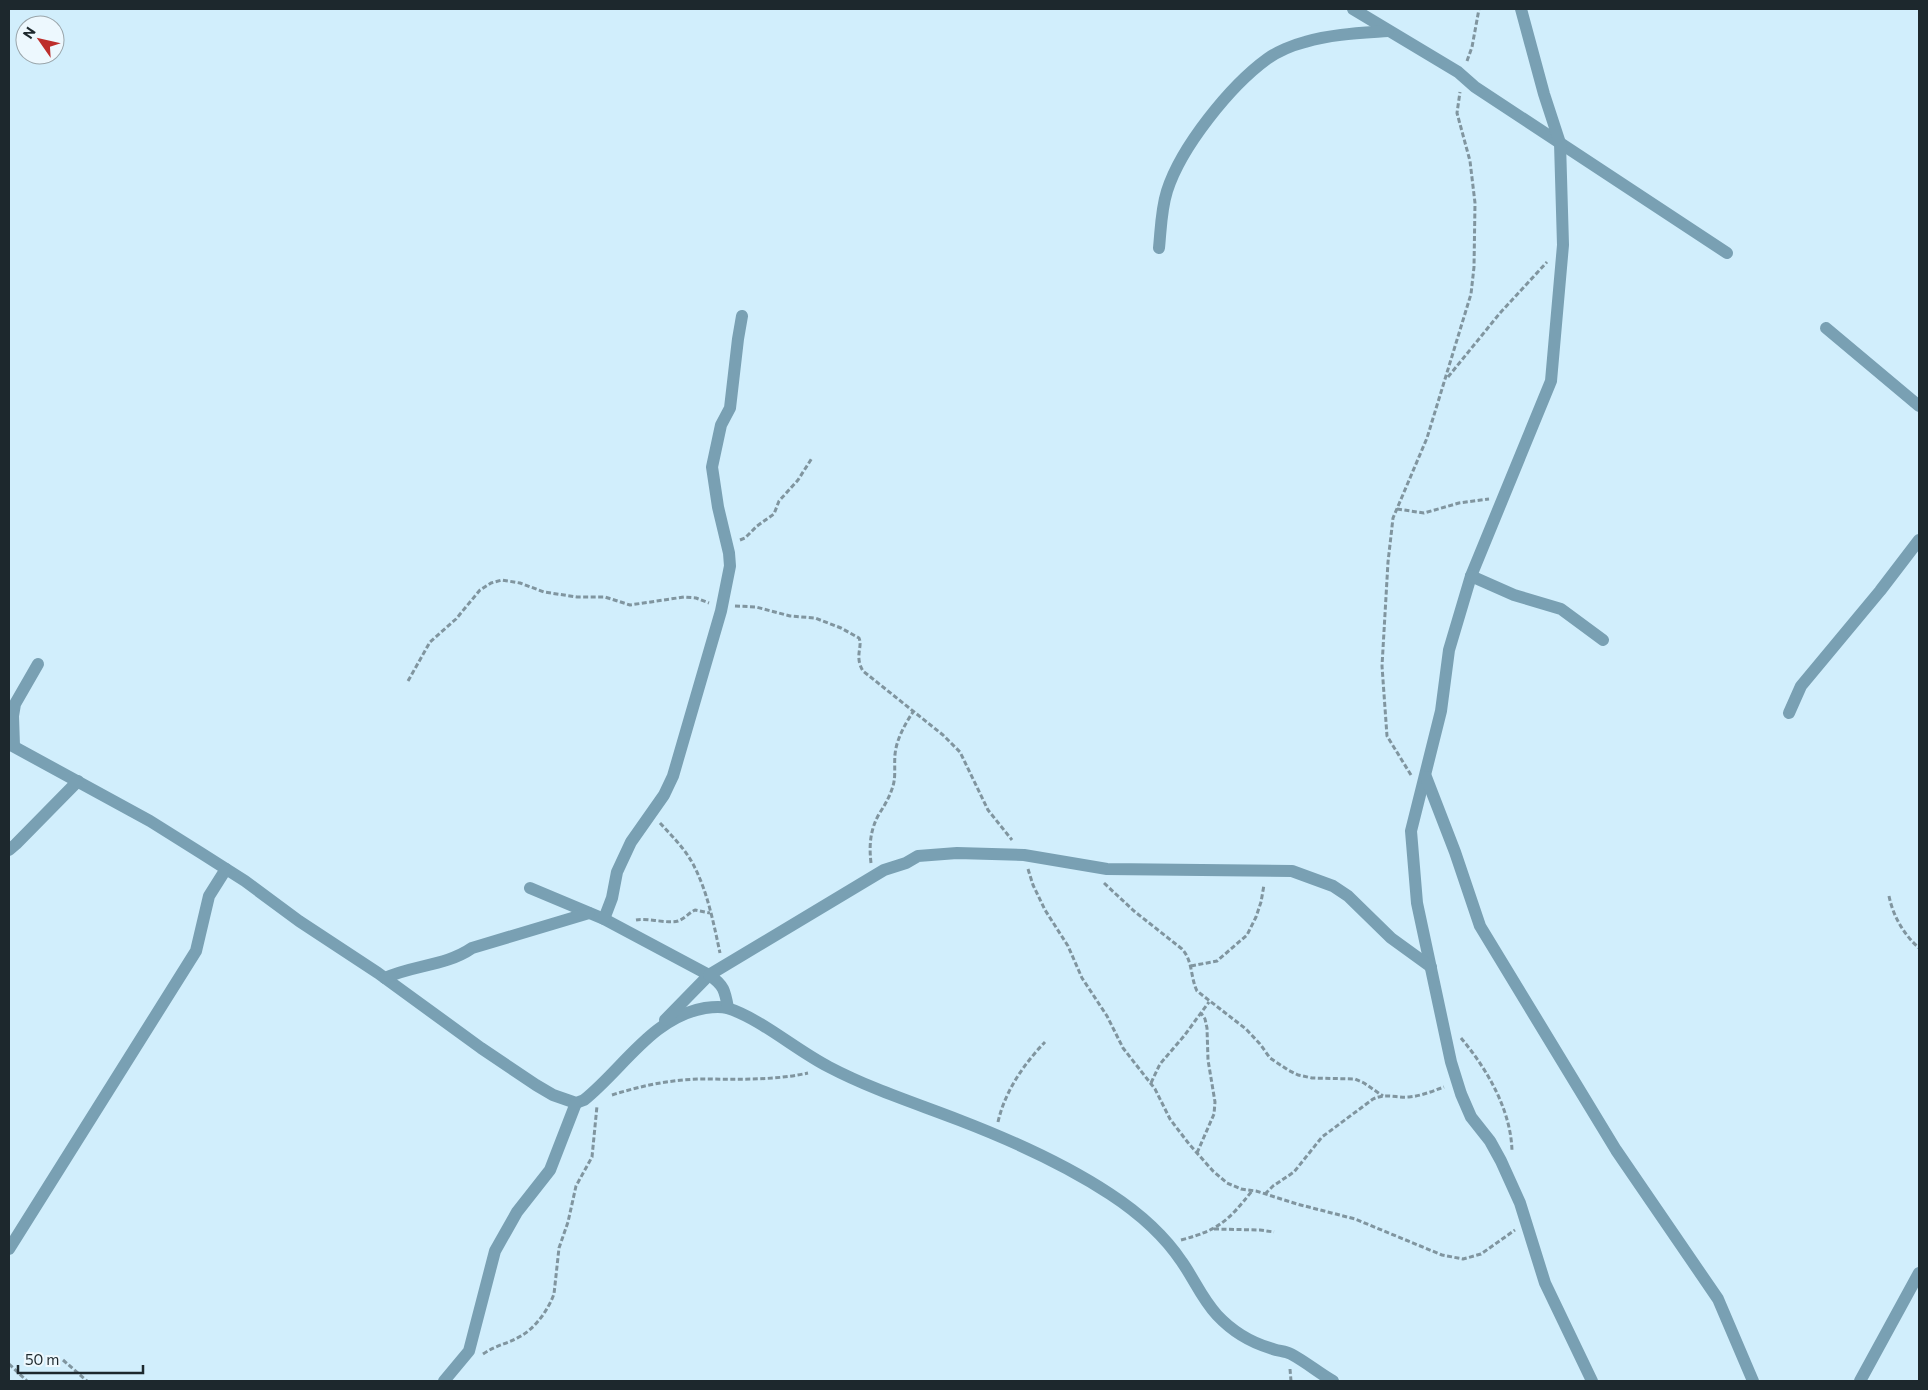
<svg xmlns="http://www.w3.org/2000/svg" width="1928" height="1390" font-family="Commissioner,sans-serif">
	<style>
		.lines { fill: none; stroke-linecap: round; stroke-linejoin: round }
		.path { stroke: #80959f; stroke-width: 3; stroke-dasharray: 5 2.5; stroke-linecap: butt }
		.street { stroke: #79a0b3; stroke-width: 12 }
	</style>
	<rect width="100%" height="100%" fill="#d1eefc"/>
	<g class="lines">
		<!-- path -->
		<g class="path">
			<polyline points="1467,61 1472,47 1479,9"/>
			<polyline points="1448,377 1500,313 1547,262"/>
			<polyline points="1397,509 1424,513 1459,503 1489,499"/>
			<polyline points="740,540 745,538 757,526 774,514 779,501 798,480 812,458"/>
			<path d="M735 606 756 607 790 616 815 618 841 628 859 638C863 647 854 656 863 671L943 735 960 752 988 810 1012 840"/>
			<polyline points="408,681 430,642 456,619 480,590 491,583 502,580 520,583 544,592 577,597 605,597 630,605 684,597 696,598 709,603"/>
			<polyline points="1411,775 1387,736 1382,666 1388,562 1393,518 1427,438 1471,294 1474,267 1475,203 1470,161 1457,113 1460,92"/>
			<path d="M660 823C673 837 687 851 695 868 708 894 714 925 720 953"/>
			<path d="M871 863C869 846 870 830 879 814 885 805 890 796 893 786 896 776 894 765 895 755 896 740 905 724 913 712"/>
			<polyline points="1028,869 1033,885 1045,910 1068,946 1082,978 1107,1016 1123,1048 1155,1089 1170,1119 1189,1144 1213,1171 1227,1183 1241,1189 1256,1191 1297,1204 1355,1219 1442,1255 1463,1259 1481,1254 1515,1230"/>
			<path d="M1104 883 1134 911 1182 949C1193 961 1190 976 1197 991L1246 1029 1260 1044 1270 1058 1288 1070 1298 1075 1312 1078 1355 1079 1364 1083 1383 1096"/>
			<path d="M1889 896C1893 916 1904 935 1919 948"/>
			<path d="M636 920C648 918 670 924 678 921 684 919 689 913 695 910L710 913"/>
			<polyline points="1191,966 1217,961 1247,935 1256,917 1261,902 1264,885"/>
			<path d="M1461 1038C1487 1069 1511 1110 1512 1151"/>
			<polyline points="1151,1083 1160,1064 1184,1036 1209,1002"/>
			<path d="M612 1095C640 1086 669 1080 698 1079 735 1079 772 1081 808 1073"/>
			<path d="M998 1122C1005 1091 1024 1064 1045 1042"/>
			<polyline points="1197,1153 1214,1114 1215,1102 1208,1060 1207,1028 1205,1019 1201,1013"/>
			<path d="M1265 1194 1273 1186 1294 1172 1322 1137 1373 1099C1386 1093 1396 1098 1409 1097 1421 1096 1433 1091 1444 1087"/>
			<polyline points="1214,1229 1260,1230 1274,1232"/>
			<path d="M1181 1240C1219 1230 1228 1221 1252 1191"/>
			<path d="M483 1354C496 1345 507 1344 519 1337 535 1329 548 1310 554 1294L559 1248 568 1222 576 1186 592 1157 597 1106"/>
			<polyline points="63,1360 87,1381"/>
			<polyline points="9,1364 27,1381"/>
			<polyline points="1290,1369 1291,1381"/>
		</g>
		<!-- street -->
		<g class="street">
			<polyline points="1353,9 1458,72 1475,87 1727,253"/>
			<polyline points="1521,9 1544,94 1560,143 1563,245 1551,381 1471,576 1449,650 1441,711 1411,831 1417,903 1451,1062 1461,1094 1471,1117 1490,1141 1501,1161 1520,1203 1545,1283 1592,1381"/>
			<path d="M1159 248C1161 228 1161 210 1167 191 1181 147 1230 86 1267 59 1277 52 1293 45 1305 42 1332 34 1360 33 1388 31"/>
			<polyline points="1826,328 1919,406"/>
			<polyline points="1471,576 1514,595 1561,609 1603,640"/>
			<polyline points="1789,713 1801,686 1880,591 1919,540"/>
			<path d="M9 744 150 821 201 853 245 881 299 921 378 973 481 1048 536 1085 553 1095 576 1103 584 1100C623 1069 652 1017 705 1008 712 1007 720 1006 727 1008 760 1018 797 1051 829 1067 871 1089 915 1103 959 1120 1011 1140 1063 1163 1110 1194 1136 1211 1164 1235 1182 1262 1194 1279 1202 1299 1217 1315 1231 1330 1250 1342 1270 1348 1277 1351 1285 1351 1291 1354 1306 1362 1319 1373 1333 1381"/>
			<polyline points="14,746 13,716 15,704 38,664"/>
			<polyline points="1426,777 1455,852 1480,926 1616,1150 1718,1299 1753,1381"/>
			<polyline points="9,850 16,844 78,781"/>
			<polyline points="530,888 604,919 709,975 665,1020"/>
			<polyline points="604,919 612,898 617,872 631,842 664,795 673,776 721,611 730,566 729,553 718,507 712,467 721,425 730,408 738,339 742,316"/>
			<path d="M385 978C413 965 446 966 472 948L589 913"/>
			<path d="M728 1008C725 991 724 985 709 975L884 870 906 863 918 856 957 853 1024 855 1107 869 1292 871 1333 886 1348 896 1391 938 1431 967"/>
			<polyline points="9,1249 196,951 209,896 226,869"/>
			<polyline points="444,1381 469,1351 495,1251 517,1212 550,1170 576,1103"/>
			<polyline points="1860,1381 1919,1273"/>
		</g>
	</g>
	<!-- border -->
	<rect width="1928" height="1390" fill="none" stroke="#1d282d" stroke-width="20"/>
	<!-- north arrow -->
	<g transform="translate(40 40) rotate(304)"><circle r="24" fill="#edf8fe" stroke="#9aa5aa"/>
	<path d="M0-4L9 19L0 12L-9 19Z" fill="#bd2e2c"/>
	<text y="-8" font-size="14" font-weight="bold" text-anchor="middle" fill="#1d282d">N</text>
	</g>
	<!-- scale -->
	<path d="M18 1365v8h125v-8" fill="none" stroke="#1d282d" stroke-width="2.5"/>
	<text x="25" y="1365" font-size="15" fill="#1d282d" stroke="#edf8fe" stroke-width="4" paint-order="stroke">50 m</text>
</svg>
